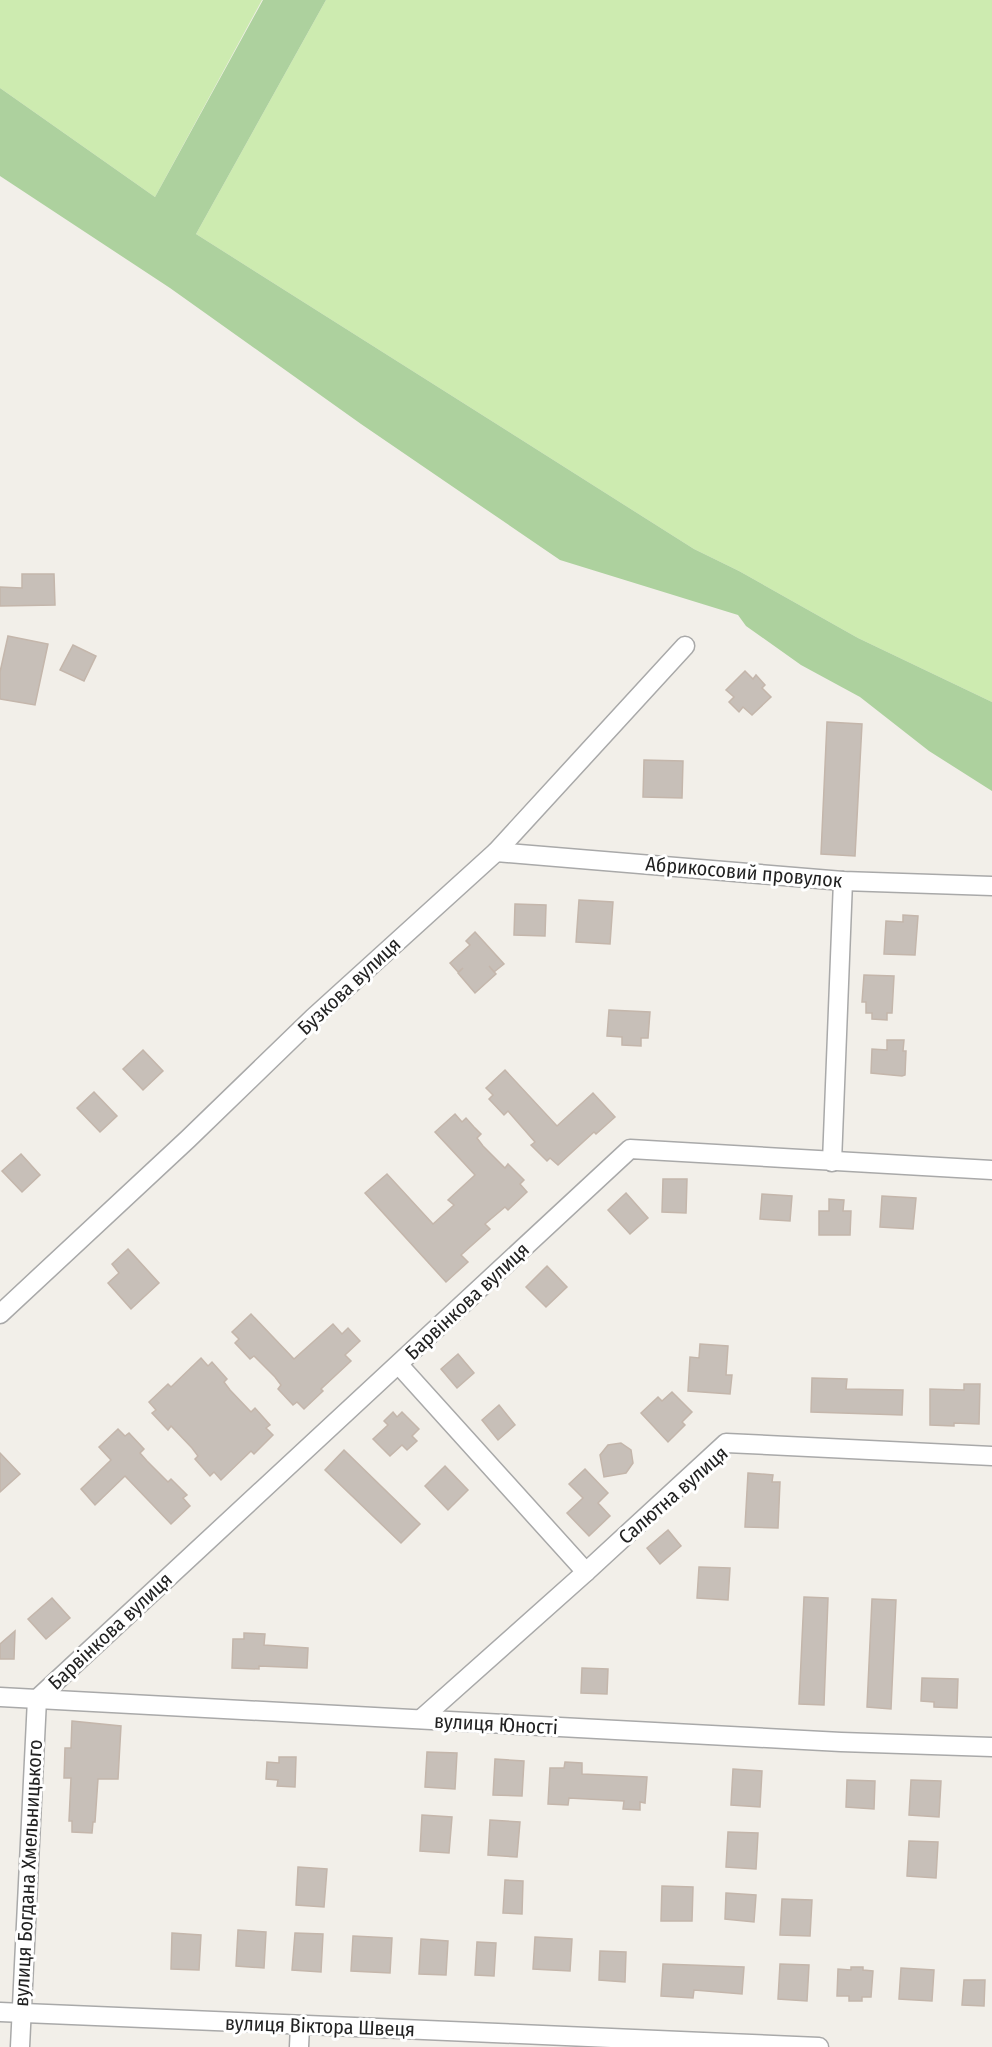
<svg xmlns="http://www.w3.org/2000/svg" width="992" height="2047" font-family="'Fira Sans Condensed',sans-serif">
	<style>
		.grass { fill: #cdebb0 }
		.forest { fill: #add19e }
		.building { fill: #c7bfb8; stroke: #c4b6ab; stroke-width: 1.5 }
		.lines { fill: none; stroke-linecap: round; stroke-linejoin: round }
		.minor-casing { stroke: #a9a9a9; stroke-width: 21 }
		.minor { stroke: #fff; stroke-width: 18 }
		.labels { text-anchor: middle; stroke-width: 6; stroke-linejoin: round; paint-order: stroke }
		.street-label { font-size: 20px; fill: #222; stroke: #fff }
	</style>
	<rect width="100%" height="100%" fill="#f2efe9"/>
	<!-- grass -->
	<g class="grass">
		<polygon points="0,0 262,0 155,197 0,88"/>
		<polygon points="326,0 992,0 992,702 858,638 739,571 694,549 196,234"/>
	</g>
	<!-- forest -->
	<polygon class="forest" points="263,0 326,0 196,234 694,549 739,571 858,638 992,702 992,791 929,751 860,697 801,665 746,626 738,615 560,560 361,424 170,288 0,176 0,88 155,197"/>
	<!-- building -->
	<g class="building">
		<polygon points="22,574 54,574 55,605 0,606 0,587 22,588"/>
		<polygon points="8,636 48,644 35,705 0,699 0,672"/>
		<polygon points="73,645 96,656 84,681 60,670"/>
		<polygon points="745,671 753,679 756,675 765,685 762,688 771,697 752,715 743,707 739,712 729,702 734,697 726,690"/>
		<polygon points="827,722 862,724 855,856 821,854"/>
		<polygon points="644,760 683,761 682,798 643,797"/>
		<polygon points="579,900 613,902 610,944 576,942"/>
		<polygon points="515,904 546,905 545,936 514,935"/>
		<polygon points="903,915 918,916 915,955 884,954 886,921 903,922"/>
		<polygon points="475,932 504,964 494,972 489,966 496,974 475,993 458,973 463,968 458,972 450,963 470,945 466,941"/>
		<polygon points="864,975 894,976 892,1013 887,1013 887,1020 872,1019 872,1013 866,1013 866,1002 862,1002"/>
		<polygon points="609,1010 650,1012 648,1038 641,1038 641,1046 622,1045 622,1037 607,1036"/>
		<polygon points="887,1040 904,1040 903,1051 906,1051 905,1075 902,1076 871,1073 872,1049 887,1050"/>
		<polygon points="143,1050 163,1071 143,1090 123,1069"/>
		<polygon points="505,1070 557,1126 593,1093 615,1117 596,1134 594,1132 558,1165 550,1158 547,1161 531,1145 535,1142 508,1111 504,1115 489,1099 493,1095 486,1088"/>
		<polygon points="94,1092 117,1116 100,1132 77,1108"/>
		<polygon points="455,1114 462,1122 466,1118 474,1127 481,1134 477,1138 483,1146 505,1168 508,1164 524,1180 520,1184 527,1192 508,1210 505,1207 485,1224 490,1229 461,1255 468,1262 446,1282 365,1193 387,1174 433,1224 454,1205 448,1200 475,1175 435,1132"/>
		<polygon points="21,1154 40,1175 22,1192 2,1171"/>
		<polygon points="663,1179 687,1179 686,1213 662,1212"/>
		<polygon points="626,1193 648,1218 630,1234 608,1210"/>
		<polygon points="762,1194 792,1196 790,1221 760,1219"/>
		<polygon points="882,1196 916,1198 913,1229 880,1227"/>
		<polygon points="829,1199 844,1200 843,1211 851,1211 850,1235 819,1235 819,1211 829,1211"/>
		<polygon points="128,1249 159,1283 131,1309 108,1283 119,1273 112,1264"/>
		<polygon points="547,1266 567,1287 546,1307 526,1287"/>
		<polygon points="251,1314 294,1359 333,1324 342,1334 348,1328 360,1341 345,1355 351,1361 321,1389 323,1391 304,1409 297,1402 293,1405 278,1389 281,1385 275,1377 254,1356 250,1359 235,1343 239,1339 232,1332"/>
		<polygon points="700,1344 728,1346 726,1375 732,1375 730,1394 688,1391 690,1357 699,1358"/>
		<polygon points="458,1354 474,1373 457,1388 441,1369"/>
		<polygon points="201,1358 208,1366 212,1362 227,1379 224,1382 230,1390 251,1412 255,1408 263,1417 270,1425 266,1428 273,1435 254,1454 251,1451 221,1480 214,1472 210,1476 195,1459 198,1456 192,1448 171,1426 168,1430 152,1413 156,1410 149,1402 168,1384 171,1387"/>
		<polygon points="812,1378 847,1379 846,1389 903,1390 902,1415 811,1412"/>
		<polygon points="964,1384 980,1384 979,1424 954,1423 954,1426 930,1425 930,1389 964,1390"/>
		<polygon points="672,1392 692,1412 682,1422 685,1425 668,1442 641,1413 658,1397 662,1401"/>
		<polygon points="499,1405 515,1425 498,1440 482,1420"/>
		<polygon points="393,1412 397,1417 402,1412 419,1429 412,1436 417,1441 407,1450 402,1445 390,1456 373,1439 388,1425 384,1421"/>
		<polygon points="118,1429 125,1436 129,1433 144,1449 140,1453 147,1461 168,1482 171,1479 187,1495 183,1498 190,1506 171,1524 125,1476 95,1505 81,1489 111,1460 99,1447"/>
		<polygon points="621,1443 631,1450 633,1463 626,1473 604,1477 600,1455 608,1445"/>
		<polygon points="344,1450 420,1524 401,1543 325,1470"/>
		<polygon points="0,1453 20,1474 0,1492"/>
		<polygon points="445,1466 468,1490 448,1510 425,1486"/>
		<polygon points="585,1469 608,1493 598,1503 610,1516 589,1536 567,1513 583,1498 569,1484"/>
		<polygon points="748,1473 773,1475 772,1482 780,1482 778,1528 745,1527"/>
		<polygon points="668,1530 681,1546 660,1564 647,1548"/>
		<polygon points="699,1567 730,1568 728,1600 697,1598"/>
		<polygon points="804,1597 828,1598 824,1705 799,1704"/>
		<polygon points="52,1598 70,1618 46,1639 28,1619"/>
		<polygon points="872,1599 896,1600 891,1709 867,1707"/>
		<polygon points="15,1631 14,1659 0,1659 0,1644"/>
		<polygon points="244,1633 265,1634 264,1645 308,1648 307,1668 259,1666 259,1669 232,1668 233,1639 244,1639"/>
		<polygon points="582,1668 608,1669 607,1694 581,1693"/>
		<polygon points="922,1678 958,1679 957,1708 934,1707 934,1702 921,1701"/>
		<polygon points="72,1721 121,1726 118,1779 98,1779 95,1822 93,1822 92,1833 72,1832 72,1821 69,1821 71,1778 64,1778 65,1748 71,1748"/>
		<polygon points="427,1752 457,1753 455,1789 425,1787"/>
		<polygon points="279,1757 296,1757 295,1787 277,1786 278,1780 266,1779 267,1762 279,1763"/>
		<polygon points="495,1759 524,1761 522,1796 493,1795"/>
		<polygon points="565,1762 582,1763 582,1774 647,1777 645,1803 640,1802 640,1810 623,1809 624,1801 569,1798 568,1805 548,1804 550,1768 564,1768"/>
		<polygon points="733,1769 762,1771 760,1807 731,1805"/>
		<polygon points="847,1780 875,1781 874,1809 846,1807"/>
		<polygon points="911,1780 941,1781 939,1817 909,1815"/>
		<polygon points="422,1815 452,1817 449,1853 420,1851"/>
		<polygon points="490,1820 520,1822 517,1857 488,1855"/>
		<polygon points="728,1832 758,1833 756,1869 726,1867"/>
		<polygon points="909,1841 938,1842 936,1878 907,1876"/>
		<polygon points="298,1867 327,1869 324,1907 296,1905"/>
		<polygon points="505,1880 523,1881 522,1914 503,1913"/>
		<polygon points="662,1886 693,1887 692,1921 661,1921"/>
		<polygon points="726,1893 756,1895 754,1922 725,1919"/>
		<polygon points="782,1899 812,1900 810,1936 780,1935"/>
		<polygon points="238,1930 266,1932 264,1968 236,1966"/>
		<polygon points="172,1933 201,1935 199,1970 171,1969"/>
		<polygon points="295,1933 323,1934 321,1972 292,1970"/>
		<polygon points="353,1936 392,1938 390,1973 351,1971"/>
		<polygon points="535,1937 572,1939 570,1971 533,1969"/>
		<polygon points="421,1939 448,1941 446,1975 419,1974"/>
		<polygon points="477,1942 496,1943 494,1976 475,1975"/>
		<polygon points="600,1951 626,1952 625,1982 599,1980"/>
		<polygon points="663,1964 744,1967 742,1994 694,1990 693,1998 661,1996"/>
		<polygon points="780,1964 809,1965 807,2001 778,1999"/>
		<polygon points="851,1967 863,1967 863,1970 873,1971 871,1997 862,1997 862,2001 849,2001 849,1996 837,1996 838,1969 851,1970"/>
		<polygon points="901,1968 934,1970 932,2001 899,1999"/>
		<polygon points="964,1980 985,1980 984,2006 962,2005"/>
	</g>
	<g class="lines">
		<!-- minor casing -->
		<g class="minor-casing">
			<g id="minor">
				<polyline points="496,852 843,881 992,886"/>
				<polyline points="832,1162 843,881"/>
				<polyline points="0,1314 188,1139 313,1018 496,852 685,646"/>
				<polyline points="399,1365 586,1572"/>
				<polyline points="0,1697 841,1742 992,1747"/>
				<polyline points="421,1719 586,1572 726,1443 992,1456"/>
				<path d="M0 2012C273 2025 546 2033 819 2047"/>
				<polyline points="20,2047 37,1699 630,1149 992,1170"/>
				<polyline points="299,2047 300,2026"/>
			</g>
		</g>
		<!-- minor -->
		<use href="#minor" class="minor"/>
	</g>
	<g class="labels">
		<!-- street labels -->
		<g class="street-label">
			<text transform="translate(744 872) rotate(5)" y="7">Абрикосовий провулок</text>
			<text transform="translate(349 986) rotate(-43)" y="7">Бузкова вулиця</text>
			<text transform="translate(467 1301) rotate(-43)" y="7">Барвінкова вулиця</text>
			<text transform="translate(673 1495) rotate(-41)" y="7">Салютна вулиця</text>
			<text transform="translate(110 1631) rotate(-43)" y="7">Барвінкова вулиця</text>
			<text transform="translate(496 1724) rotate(3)" y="7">вулиця Юності</text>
			<text transform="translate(28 1873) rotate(-87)" y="7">вулиця Богдана Хмельницького</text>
			<text transform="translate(320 2026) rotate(2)" y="7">вулиця Віктора Швеця</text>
		</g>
	</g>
</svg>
